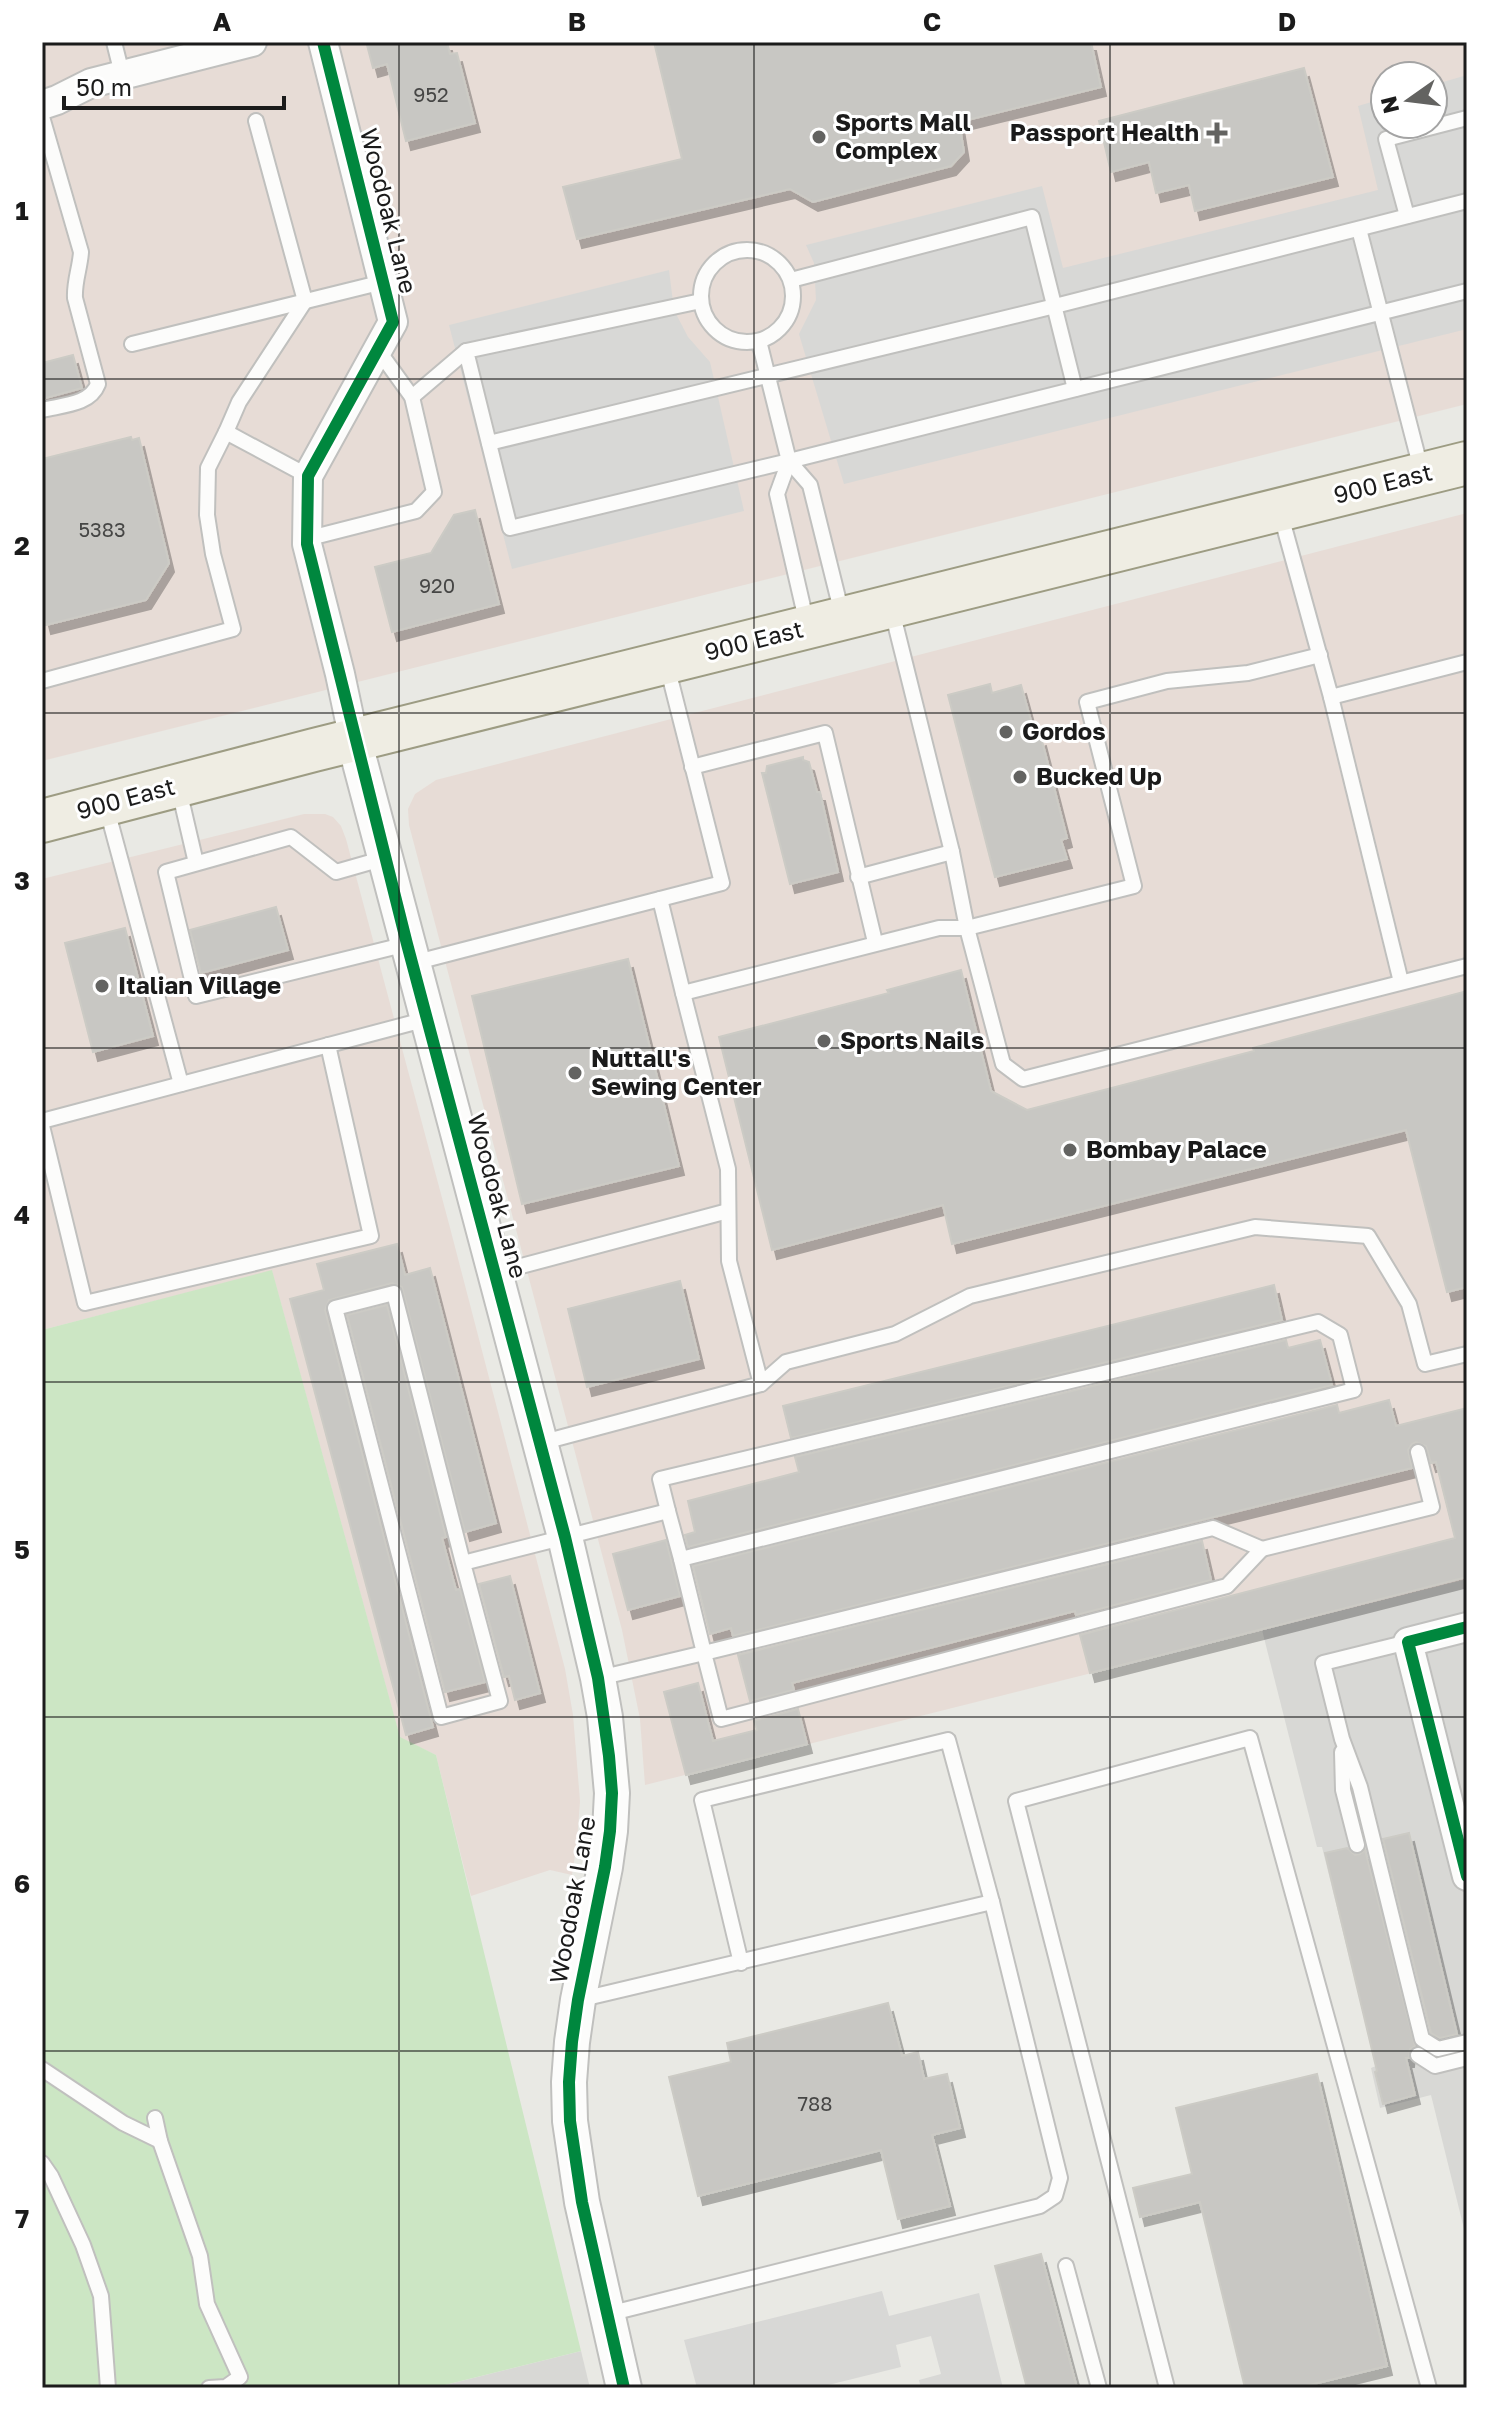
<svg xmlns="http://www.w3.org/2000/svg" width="1509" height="2430" font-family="'Golos Text',sans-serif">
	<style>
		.residential { fill: #d8d8d5 }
		.commercial { fill: #e7dcd6; fill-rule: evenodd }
		.grass { fill: #cce6c4 }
		.parking { fill: #d8d8d6 }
		.building { fill: #c8c7c3; stroke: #cccbc5; stroke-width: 2; filter: url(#shadow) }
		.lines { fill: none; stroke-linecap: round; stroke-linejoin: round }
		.service-casing { stroke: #c0c0be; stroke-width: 18 }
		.minor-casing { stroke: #c0c0be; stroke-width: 32 }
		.tertiary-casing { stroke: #c0c0be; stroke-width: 38 }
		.primary-casing { stroke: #9d9c83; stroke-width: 46 }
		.service { stroke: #fcfcfb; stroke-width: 14 }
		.minor { stroke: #fcfcfb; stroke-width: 28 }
		.tertiary { stroke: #fcfcfb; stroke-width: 34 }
		.primary { stroke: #efede3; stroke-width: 42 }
		.cycleway-casing { stroke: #fff; stroke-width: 17 }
		.cycleway { stroke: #00873e; stroke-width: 12 }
		.grid { fill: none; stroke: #1b1b1b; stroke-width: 2; stroke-opacity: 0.55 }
		.poi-dot { fill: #636361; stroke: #fff; stroke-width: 3 }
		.labels { text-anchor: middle; stroke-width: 6; stroke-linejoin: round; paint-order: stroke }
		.number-label { font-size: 20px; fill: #464645 }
		.poi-label { font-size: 24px; font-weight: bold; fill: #1b1b1b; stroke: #fff; text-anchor: start }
		.street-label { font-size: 24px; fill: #1b1b1b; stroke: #fff }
		.neatline { fill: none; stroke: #1b1b1b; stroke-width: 3 }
		.grid-label { font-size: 26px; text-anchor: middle; font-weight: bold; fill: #1b1b1b }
	</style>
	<defs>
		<filter id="shadow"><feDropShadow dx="5" dy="9" stdDeviation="0" flood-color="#0004"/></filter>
	</defs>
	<rect width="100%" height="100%" fill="#e9e9e4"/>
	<!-- residential -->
	<g class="residential">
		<polygon points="1467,1579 1467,2241 1431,2095 1380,2108 1371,2068 1376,2066 1322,1847 1317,1847 1262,1630"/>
		<polygon points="581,2351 590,2388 433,2388"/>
	</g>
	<!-- commercial -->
	<g class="commercial">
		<path d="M42 42H1467V404L42 761ZM1385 76H1433V124H1385Z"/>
		<polygon points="1467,513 1467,1579 645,1785 640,1719 622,1630 409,825 408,809 415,794 436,780"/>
		<polygon points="304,814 325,814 333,817 341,826 346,839 449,1224 565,1669 573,1715 580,1801 577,1842 572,1875 550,1870 471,1896 436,1755 400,1738 272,1271 42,1330 42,879"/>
	</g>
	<!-- grass -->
	<polygon class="grass" points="272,1270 400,1737 436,1755 581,2351 433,2388 42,2388 42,1330"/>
	<!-- parking -->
	<g class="parking">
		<polygon points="1467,75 1467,329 844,484 799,334 816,300 814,263 806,245 1042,186 1063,268 1378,190 1358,106 1385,98 1385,124 1433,124 1433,85"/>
		<polygon points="669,270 674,310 688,337 710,362 744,511 512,569 449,325"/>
		<polygon points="882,2291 889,2316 979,2293 1003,2388 921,2388 919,2380 941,2374 931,2336 896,2345 901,2367 816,2388 697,2388 684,2340"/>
	</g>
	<!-- building -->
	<g class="building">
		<polygon points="380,42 447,42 450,54 457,53 475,123 406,141 387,64 373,68 367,45"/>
		<polygon points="654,42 1091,42 1101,87 959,122 964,152 951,166 813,202 790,189 577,239 563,187 682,159"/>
		<polygon points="1304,68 1333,177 1195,211 1189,185 1156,193 1149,162 1111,172 1099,121"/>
		<polygon points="73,355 82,388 42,399 42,363"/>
		<polygon points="131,437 132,440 139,438 169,563 146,600 46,625 42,609 42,459"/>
		<polygon points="475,510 499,604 392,632 375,567 431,553 454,515"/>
		<polygon points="990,684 992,693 1021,685 1036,739 1041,737 1067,838 1061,840 1067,859 995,877 948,695"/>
		<polygon points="803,757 803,760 809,762 817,792 820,792 838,872 790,884 762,773 766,773 767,766"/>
		<polygon points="276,907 288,950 201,973 190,930"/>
		<polygon points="125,928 153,1036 93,1052 65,943"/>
		<polygon points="628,959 679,1166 522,1204 472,996"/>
		<polygon points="961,970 991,1091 1027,1110 1254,1051 1253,1048 1467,991 1467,1287 1447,1292 1406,1130 952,1244 943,1205 772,1250 719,1037 889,993 887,990"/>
		<polygon points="397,1244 405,1275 430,1268 496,1523 465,1532 402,1287 392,1283 329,1300 325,1310 433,1727 406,1735 290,1299 324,1290 317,1264"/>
		<polygon points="680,1281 699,1359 587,1387 568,1309"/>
		<polygon points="1274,1285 1282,1320 791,1438 783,1406"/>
		<polygon points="387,1305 446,1537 442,1538 456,1590 460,1589 485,1682 445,1692 347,1315"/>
		<polygon points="1286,1340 1288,1348 1320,1340 1332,1385 688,1547 685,1535 695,1532 688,1501 799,1472 795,1457"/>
		<polygon points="1389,1400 1396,1426 1467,1408 1467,1577 1090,1673 1080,1635 1455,1538 1436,1462 1431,1463 1426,1446 1416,1442 1412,1444 1408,1450 1412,1468 733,1636 731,1628 710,1634 693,1566 1337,1405 1339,1413"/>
		<polygon points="666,1540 680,1596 628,1610 613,1554"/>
		<polygon points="1202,1541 1211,1580 1076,1615 1075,1611 792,1683 794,1690 750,1701 738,1655"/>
		<polygon points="510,1576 540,1693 515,1700 509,1676 504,1677 479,1584"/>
		<polygon points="698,1683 713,1741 757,1730 754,1721 798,1709 807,1744 686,1775 664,1692"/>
		<polygon points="1409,1833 1457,2034 1440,2038 1431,2033 1383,1839"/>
		<polygon points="1347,1848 1355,1855 1360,1854 1365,1850 1415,2046 1410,2049 1409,2058 1406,2058 1415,2095 1383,2104 1375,2072 1377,2071 1325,1853"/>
		<polygon points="888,2003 902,2056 918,2052 924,2079 947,2074 960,2128 932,2135 950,2206 898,2219 881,2150 698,2196 669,2077 731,2062 727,2043"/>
		<polygon points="1317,2074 1387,2366 1297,2388 1245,2388 1200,2202 1140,2217 1133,2188 1192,2174 1176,2108"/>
		<polygon points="1041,2254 1077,2388 1027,2388 995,2266"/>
	</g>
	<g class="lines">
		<!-- service casing -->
		<g class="service-casing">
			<g id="service">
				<polyline points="114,42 122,74"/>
				<path d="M42 117 81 252C80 268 74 282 75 298L98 384C90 405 62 405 42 410"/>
				<polyline points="1407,216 1386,139 1467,118"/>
				<polyline points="1359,229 1421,469"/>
				<circle cx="747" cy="296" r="46"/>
				<polyline points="791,280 1032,217 1075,389"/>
				<polyline points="701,301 466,351 510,528 789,461 1467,291"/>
				<polyline points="759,341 789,461 810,485 842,614"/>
				<polyline points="132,344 383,282"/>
				<polyline points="412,397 466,351"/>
				<polyline points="226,432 239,402 305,301 256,121"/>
				<polyline points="489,443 1055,306 1467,201"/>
				<polyline points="789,461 777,494 807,624"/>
				<polyline points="1280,512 1331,697 1467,662"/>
				<polyline points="306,539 416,511 434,492 412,397 378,350"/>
				<polyline points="892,611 952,852 967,928 1003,1064 1023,1079 1467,966"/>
				<polyline points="42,681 233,629 213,554 207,515 208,468 226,432 308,476"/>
				<polyline points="1331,697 1401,982"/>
				<polyline points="692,767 825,733 875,942"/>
				<polyline points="179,790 196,863"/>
				<polyline points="106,806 181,1084"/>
				<polyline points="385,858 336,872 291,837 166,872 196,996 407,944"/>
				<polyline points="858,877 952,852"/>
				<polyline points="660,899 722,883 667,666"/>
				<polyline points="413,963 660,899 683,993 939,928 967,928 1134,886 1087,702 1167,681 1248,673 1320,655"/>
				<polyline points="42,1121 427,1019"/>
				<polyline points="42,1126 85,1303 371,1236 328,1045"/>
				<polyline points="495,1273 728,1211"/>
				<polyline points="761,1384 786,1362 895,1334 970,1296 1255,1227 1368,1236 1409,1304 1425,1364 1467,1354"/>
				<polyline points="540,1443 761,1384 729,1261 728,1169 683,993"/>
				<polyline points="668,1511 681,1559"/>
				<polygon points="1213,1528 1262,1549 1227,1586 721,1719 704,1653"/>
				<polyline points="1262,1549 1432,1507 1418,1452"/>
				<polyline points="463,1563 500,1701 441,1717 335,1308 394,1293 463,1563 668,1511 660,1479 1318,1322 1340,1335 1354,1390 681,1559 704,1653 599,1678"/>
				<polyline points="1408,1642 1323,1663 1342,1739 1360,1787 1422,2039 1438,2049 1467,2042"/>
				<polyline points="1342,1752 1343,1790 1357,1845"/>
				<polyline points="578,2000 992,1902 948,1740 702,1800 741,1963"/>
				<polyline points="1418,2055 1435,2066 1467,2058"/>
				<polyline points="42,2069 123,2123 160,2141"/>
				<polyline points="155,2118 160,2141 200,2256 207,2304 240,2377 226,2387 209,2388"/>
				<polyline points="42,2163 51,2176 83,2245 101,2296 108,2388"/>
				<polyline points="1066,2266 1099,2388"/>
				<polyline points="608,2314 1040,2206 1055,2196 1060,2178 992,1902"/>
				<polyline points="1167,2388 1016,1801 1250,1738 1429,2388"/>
			</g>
		</g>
		<!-- minor casing -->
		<g class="minor-casing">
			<g id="minor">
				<polyline points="323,42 393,322 308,476 307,544 340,674 354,740"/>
				<polyline points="42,105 57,100 91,83 252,42"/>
				<polyline points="1467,1627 1408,1642 1467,1876"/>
			</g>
		</g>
		<!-- tertiary casing -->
		<g class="tertiary-casing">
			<polyline id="tertiary" points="354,740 565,1537 598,1678 605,1717 612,1793 610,1831 605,1867 578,2000 572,2042 569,2082 570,2121 582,2202 624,2388"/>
		</g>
		<!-- primary casing -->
		<g class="primary-casing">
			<polyline id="primary" points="42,821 314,750 1467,463"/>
		</g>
		<!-- service -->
		<use href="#service" class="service"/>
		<!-- minor -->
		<use href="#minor" class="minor"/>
		<!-- tertiary -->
		<use href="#tertiary" class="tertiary"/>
		<!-- primary -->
		<use href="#primary" class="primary"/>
		<!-- cycleway casing -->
		<g class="cycleway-casing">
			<g id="cycleway">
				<polyline points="323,42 393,322 308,476 307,544 407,944 565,1537 598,1678 609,1756 612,1793 610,1831 605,1867 578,2000 572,2042 569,2082 570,2121 582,2202 624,2388"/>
				<polyline points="1467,1627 1408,1642 1467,1876"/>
			</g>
		</g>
		<!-- cycleway -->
		<use href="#cycleway" class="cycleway"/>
	</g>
	<!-- grid -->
	<path class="grid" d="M399 42V2388M754 42V2388M1110 42V2388M42 379H1467M42 713H1467M42 1048H1467M42 1382H1467M42 1717H1467M42 2051H1467"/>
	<!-- markers -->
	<g class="poi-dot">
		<path d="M1213 121h8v8h8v8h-8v8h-8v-8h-8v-8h8z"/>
		<circle cx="819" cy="137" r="8"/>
		<circle cx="1006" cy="732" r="8"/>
		<circle cx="1020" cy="777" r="8"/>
		<circle cx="102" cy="986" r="8"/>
		<circle cx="824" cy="1041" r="8"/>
		<circle cx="575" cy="1073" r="8"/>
		<circle cx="1070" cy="1150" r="8"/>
	</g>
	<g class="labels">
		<!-- number labels -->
		<g class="number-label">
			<text x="431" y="102">952</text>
			<text x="102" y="537">5383</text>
			<text x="437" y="593">920</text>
			<text x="815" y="2111">788</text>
		</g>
		<!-- poi labels -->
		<g class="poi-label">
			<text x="835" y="131">Sports Mall<tspan x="835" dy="28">Complex</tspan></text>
			<text x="1199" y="141" text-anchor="end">Passport Health</text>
			<text x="1022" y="740">Gordos</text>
			<text x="1036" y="785">Bucked Up</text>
			<text x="118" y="994">Italian Village</text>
			<text x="840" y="1049">Sports Nails</text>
			<text x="591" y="1067">Nuttall's<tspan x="591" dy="28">Sewing Center</tspan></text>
			<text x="1086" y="1158">Bombay Palace</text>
		</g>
		<!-- street labels -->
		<g class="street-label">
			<text transform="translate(388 211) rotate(76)" y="8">Woodoak Lane</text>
			<text transform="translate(1383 484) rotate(-14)" y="8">900 East</text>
			<text transform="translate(754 641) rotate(-14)" y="8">900 East</text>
			<text transform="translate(126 799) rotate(-15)" y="8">900 East</text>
			<text transform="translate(497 1196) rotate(75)" y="8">Woodoak Lane</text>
			<text transform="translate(573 1900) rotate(-80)" y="8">Woodoak Lane</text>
		</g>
	</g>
	<!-- border -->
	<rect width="1509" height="2430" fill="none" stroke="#ffffff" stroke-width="88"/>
	<!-- north arrow -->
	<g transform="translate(1409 100) rotate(256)"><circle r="38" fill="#ffffff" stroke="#a4a4a4" stroke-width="2"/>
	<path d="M0-6L14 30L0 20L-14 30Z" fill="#636361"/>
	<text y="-12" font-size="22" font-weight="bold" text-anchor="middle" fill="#1b1b1b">N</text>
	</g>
	<!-- scale -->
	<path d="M64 96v12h220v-12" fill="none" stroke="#1b1b1b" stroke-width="4"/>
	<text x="76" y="96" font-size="24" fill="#1b1b1b" stroke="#ffffff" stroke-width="6" paint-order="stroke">50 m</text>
	<rect x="44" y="44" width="1421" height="2342" class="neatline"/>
	<g class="grid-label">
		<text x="222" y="31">A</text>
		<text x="577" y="31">B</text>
		<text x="932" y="31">C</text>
		<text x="1287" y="31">D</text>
		<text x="22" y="220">1</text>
		<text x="22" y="555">2</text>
		<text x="22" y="890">3</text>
		<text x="22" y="1224">4</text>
		<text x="22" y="1559">5</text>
		<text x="22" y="1893">6</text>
		<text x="22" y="2228">7</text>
	</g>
</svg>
